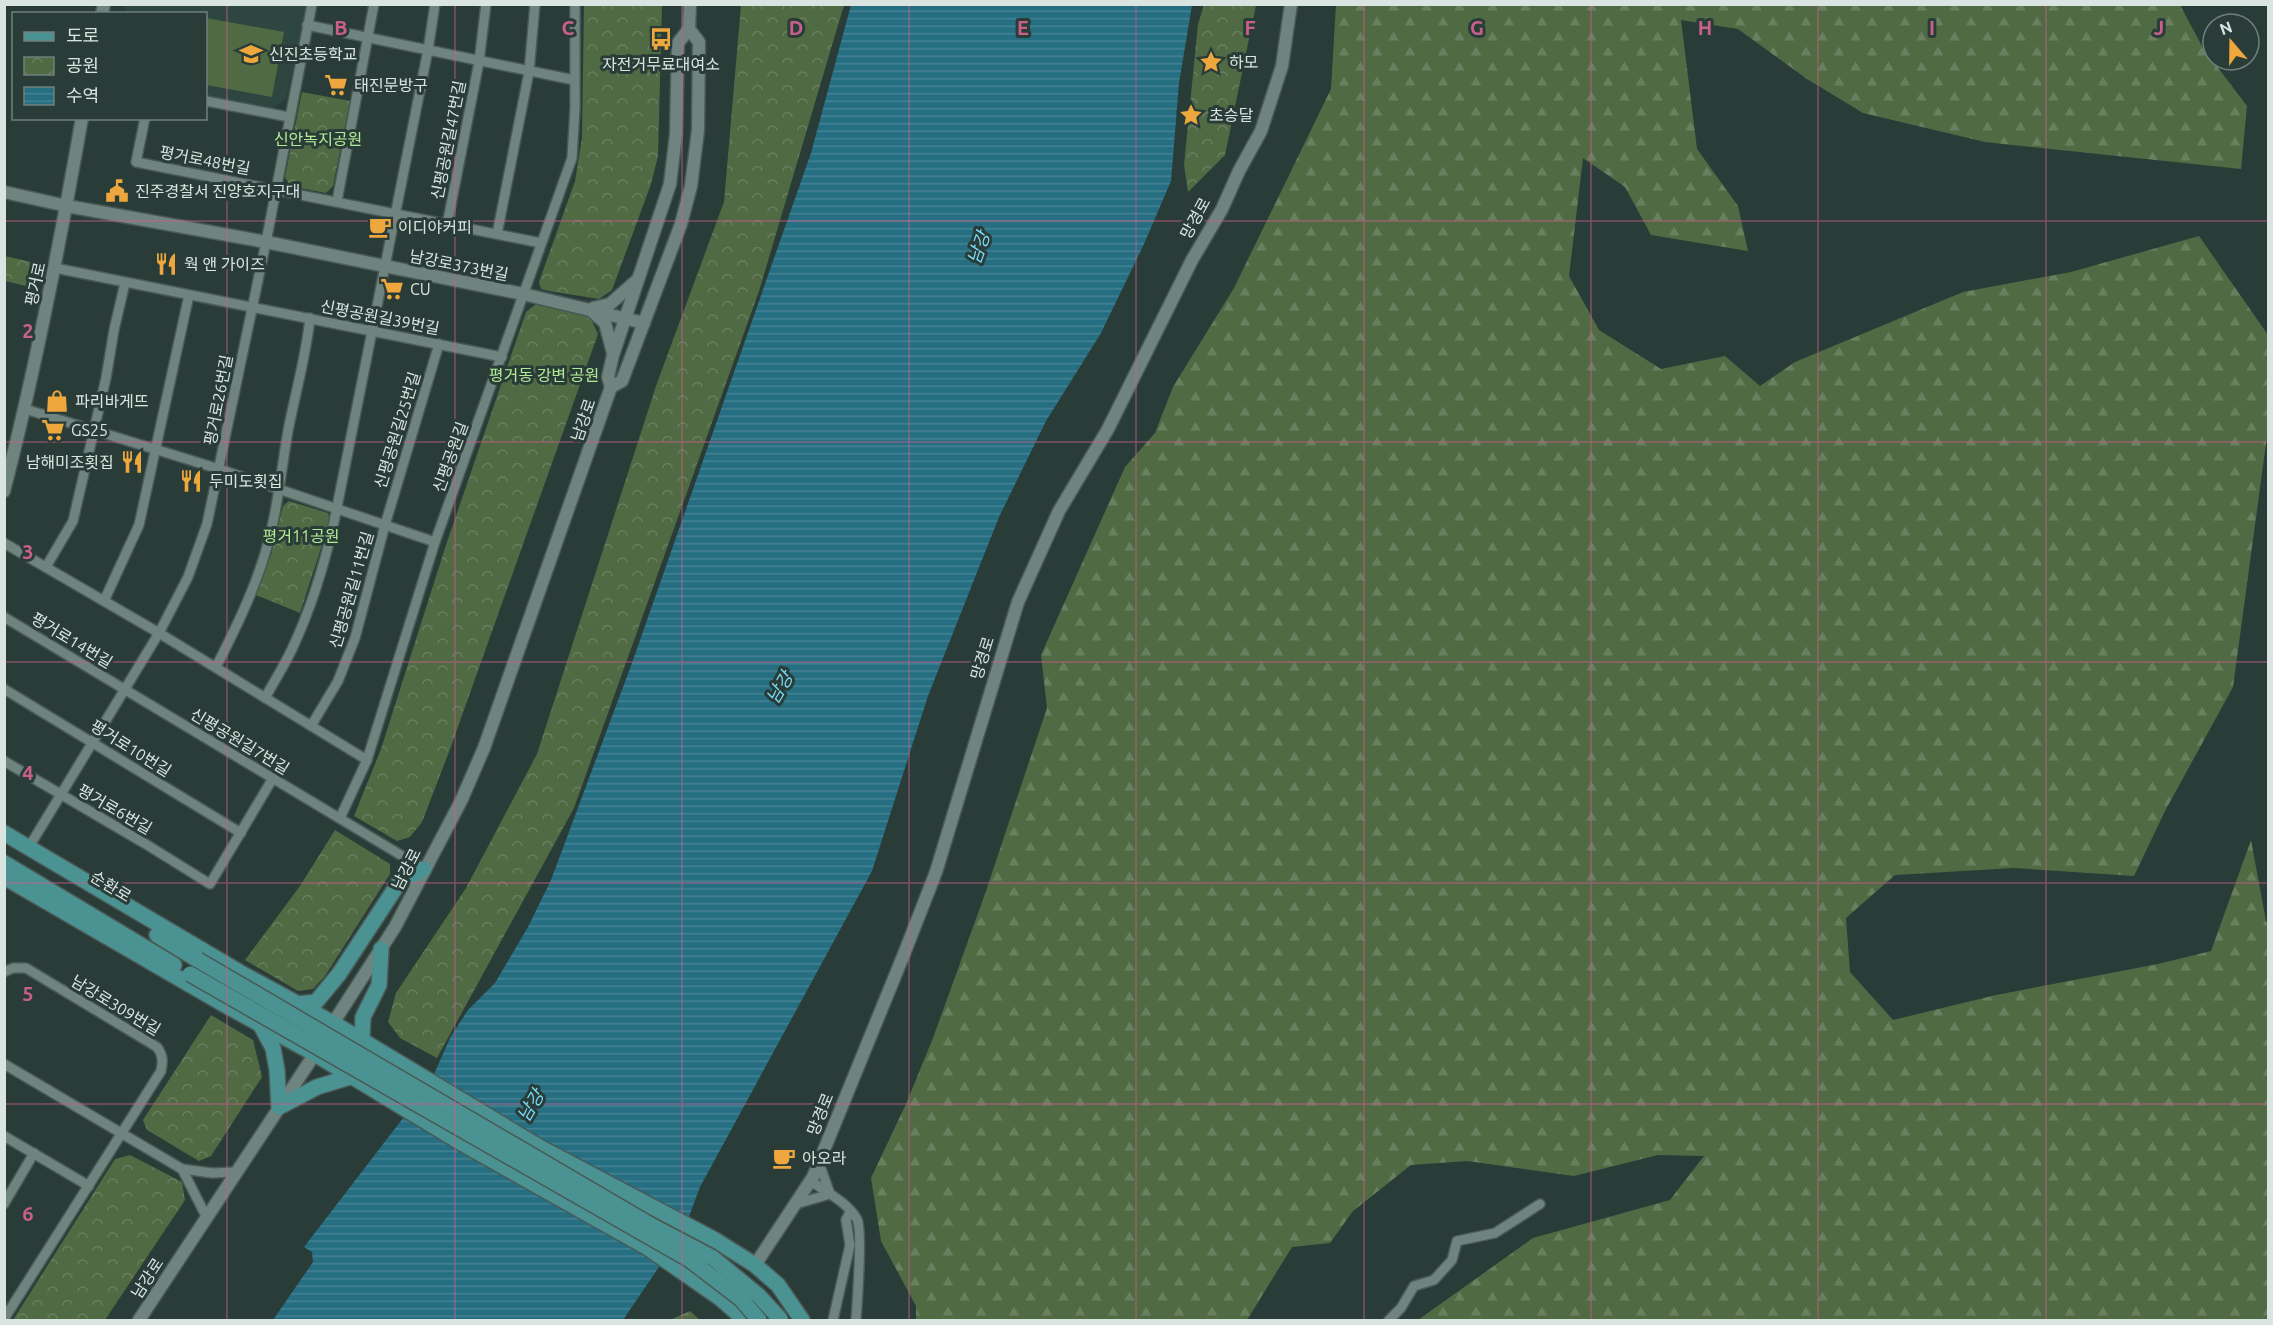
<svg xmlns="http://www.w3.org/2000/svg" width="2273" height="1325" font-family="Ubuntu,'Noto Sans KR',sans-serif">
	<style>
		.built { fill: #2d4740 }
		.grass { fill: #506a44 }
		.forest { fill: url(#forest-firs) }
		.park { fill: url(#park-crowns) }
		.water { fill: url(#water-rules) }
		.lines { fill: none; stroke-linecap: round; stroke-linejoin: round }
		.minor-casing { stroke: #4a5956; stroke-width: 12 }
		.tertiary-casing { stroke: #4a5956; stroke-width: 15 }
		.primary-casing { stroke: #4a5956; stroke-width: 18 }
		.minor { stroke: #70847f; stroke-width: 9 }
		.tertiary { stroke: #70847f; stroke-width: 12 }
		.primary { stroke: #4b9292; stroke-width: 15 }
		.primary-bridge-casing { stroke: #4a5956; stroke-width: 18; stroke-linecap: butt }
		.primary-bridge { stroke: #4b9292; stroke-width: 15 }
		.grid { fill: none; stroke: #ca608a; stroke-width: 1.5; stroke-opacity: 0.55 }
		.labels { text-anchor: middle; stroke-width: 6; stroke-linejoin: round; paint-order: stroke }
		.poi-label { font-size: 16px; fill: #dae5e2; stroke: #2a3c38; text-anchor: start }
		.park-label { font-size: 16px; fill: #b1ea96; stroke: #2a3c38 }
		.street-label { font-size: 16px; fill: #dae5e2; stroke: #2a3c38 }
		.water-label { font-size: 18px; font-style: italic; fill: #79dbf8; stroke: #2a3c38 }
		.grid-label { font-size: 20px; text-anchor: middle; font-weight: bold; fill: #ca608a; stroke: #2a3c38; stroke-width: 6; stroke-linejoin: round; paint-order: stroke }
	</style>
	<defs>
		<pattern id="forest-firs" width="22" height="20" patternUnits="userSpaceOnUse" patternTransform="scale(1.5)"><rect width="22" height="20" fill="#506a44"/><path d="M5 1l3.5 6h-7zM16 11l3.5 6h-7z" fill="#697f5f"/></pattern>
		<pattern id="park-crowns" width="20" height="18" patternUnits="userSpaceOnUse" patternTransform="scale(1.5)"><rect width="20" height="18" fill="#506a44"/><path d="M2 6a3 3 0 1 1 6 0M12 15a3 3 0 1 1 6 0" fill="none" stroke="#697f5f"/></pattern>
		<pattern id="water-rules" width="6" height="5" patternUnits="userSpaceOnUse" patternTransform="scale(1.5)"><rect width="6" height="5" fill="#266e82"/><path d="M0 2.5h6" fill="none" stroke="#458393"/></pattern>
	</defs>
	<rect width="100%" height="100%" fill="#2a3c38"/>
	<!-- built -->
	<polygon class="built" points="126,5 307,5 286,99 272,108 206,95 206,14 124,14"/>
	<!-- grass -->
	<polygon class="grass" points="206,18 284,32 272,97 206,85"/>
	<!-- forest -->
	<g class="forest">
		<polygon points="1336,5 2180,5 2203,48 2247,106 2241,169 1985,142 1863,113 1807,79 1738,29 1681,20 1697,149 1738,206 1748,251 1651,235 1625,187 1583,158 1569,276 1599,330 1661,369 1725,356 1760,386 1795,362 1963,292 2071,272 2199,236 2268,335 2268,429 2233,687 2165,811 2134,876 2014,868 1895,875 1846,918 1850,972 1893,1020 1996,995 2158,964 2211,951 2251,840 2266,921 2268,924 2268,1320 1418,1320 1533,1238 1670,1200 1704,1156 1658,1155 1574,1176 1467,1161 1411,1165 1353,1211 1330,1243 1292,1247 1247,1320 916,1320 916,1306 881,1241 871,1178 906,1104 933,1038 985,894 1047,708 1041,655 1125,467 1155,433 1173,387 1234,288 1331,89"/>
		<polygon points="690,1311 700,1320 670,1320"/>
	</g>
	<!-- park -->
	<g class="park">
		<polygon points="584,5 662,5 658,156 651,184 612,290 599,299 549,291 541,289 539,282 575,181 582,138"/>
		<polygon points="741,5 844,5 759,291 574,808 437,1058 400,1038 388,1022 396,993 466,888 537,754 657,383 724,202"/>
		<polygon points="1204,5 1256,5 1225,155 1188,192 1184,165 1198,24"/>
		<polygon points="302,92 350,101 333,186 326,193 290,186 285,177"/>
		<polygon points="5,256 31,262 26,286 5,281"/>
		<polygon points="536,304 590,317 598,334 449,752 422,822 410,837 397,841 354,816 381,749 446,545 526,312"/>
		<polygon points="289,501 328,513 330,520 300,613 256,595 271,555 283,506"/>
		<polygon points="335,830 390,864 390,874 325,976 313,989 298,991 245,960 300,886"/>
		<polygon points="211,1015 253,1040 262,1077 211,1156 199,1161 147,1130 143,1120"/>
		<polygon points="130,1155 182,1182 185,1200 105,1320 13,1320 115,1159"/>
	</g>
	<!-- water -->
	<polygon class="water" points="851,5 1192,5 1179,83 1171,181 1144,244 1101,333 1046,421 999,517 928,696 872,871 700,1187 684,1230 623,1320 273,1320 313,1262 312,1252 304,1247 430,1083 451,1036 468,1010 495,983 528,927 551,880 632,663 811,153"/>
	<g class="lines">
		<!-- minor casing -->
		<g class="minor-casing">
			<g id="minor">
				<polyline points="307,25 574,80"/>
				<polyline points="206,101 289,117"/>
				<polyline points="145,118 136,162 541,243"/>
				<polyline points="337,201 374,4"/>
				<polyline points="447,225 479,62 486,4"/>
				<polyline points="497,234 529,72 535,4"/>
				<polyline points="55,268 502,357"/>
				<polyline points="25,409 219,469 435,542"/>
				<polyline points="4,543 159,633 367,760"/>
				<polyline points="46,567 73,521 106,378 114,330 125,283"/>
				<polyline points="104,601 139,525 189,295"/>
				<polyline points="4,617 424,869"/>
				<path d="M216 667C238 624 260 579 271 531 279 498 282 465 288 431 295 394 306 357 310 318"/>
				<polyline points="4,689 241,833"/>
				<path d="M265 698C274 682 284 666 292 649 311 609 324 566 334 522L428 50 435 4"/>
				<polyline points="311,726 338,681 355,638 385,525 439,344"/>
				<polyline points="4,761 144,843 210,884 273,778"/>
				<polyline points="340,818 367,760 435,542 572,158 575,108 575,4"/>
				<polyline points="29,847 159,633 188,577 207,524 266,242 312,4"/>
				<path d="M4 972 13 968H26L157 1047C163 1055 163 1061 161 1071L4 1319"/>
				<polyline points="4,1064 182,1169 212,1173 236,1172"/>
				<polyline points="4,1136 89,1186"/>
				<polyline points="182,1169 206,1216"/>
				<path d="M811 1181C826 1192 847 1202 857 1219 863 1230 857 1304 856 1320"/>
				<polyline points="4,1204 34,1153"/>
				<polyline points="796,1204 830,1194 819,1163"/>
				<polyline points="833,1320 850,1245 846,1220 850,1212"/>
				<polyline points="1389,1320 1401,1308 1414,1286 1434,1280 1452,1260 1457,1241 1495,1233 1540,1204"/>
			</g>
		</g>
		<!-- tertiary casing -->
		<g class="tertiary-casing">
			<g id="tertiary">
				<polyline points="102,14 104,4"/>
				<polyline points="4,192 67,206 266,242 523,294 644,323"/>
				<polyline points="593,308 610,304 636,281"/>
				<polyline points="593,312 605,323 613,353"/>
				<polyline points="611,387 622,381 681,224 691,186 698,130 699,42 689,29"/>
				<path d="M4 491C36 368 60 243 82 118"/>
				<polyline points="328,1031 395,927 461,801 484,748 611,387 608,377 613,355 670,184 676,134 678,43 689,29 690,4"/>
				<polyline points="755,1265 813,1177 904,954 936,872 1018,602 1059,511 1108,429 1192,260 1222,209 1239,171 1261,131 1282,66 1291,4"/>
				<polyline points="139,1320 320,1046"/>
			</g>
		</g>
		<!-- primary casing -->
		<g class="primary-casing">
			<g id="primary">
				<polyline points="4,833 241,973 333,1023 541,1148 715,1240 755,1265 778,1285 802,1320"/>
				<polyline points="4,863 174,965"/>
				<polyline points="4,877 225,1005 315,1054 463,1144 648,1248 720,1298 745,1320"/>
				<polyline points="157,935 198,960"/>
				<polyline points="298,1004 316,1002 339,974 400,881 424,869"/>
				<polyline points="260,1024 273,1048 277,1070 279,1107 317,1087 350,1077"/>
				<polyline points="362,1041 363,1017 379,985 381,949"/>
			</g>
		</g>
		<!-- minor -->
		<use href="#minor" class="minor"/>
		<!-- tertiary -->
		<use href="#tertiary" class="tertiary"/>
		<!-- primary -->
		<use href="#primary" class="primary"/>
		<!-- primary-bridge casing -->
		<g class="primary-bridge-casing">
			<g id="primary-bridge">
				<polyline points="198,960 654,1227 713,1258 759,1296 781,1320"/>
				<polyline points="190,974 690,1260 741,1299 759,1320"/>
			</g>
		</g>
		<!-- primary-bridge -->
		<use href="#primary-bridge" class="primary-bridge"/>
	</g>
	<!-- grid -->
	<path class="grid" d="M227 4V1320M455 4V1320M682 4V1320M909 4V1320M1136 4V1320M1364 4V1320M1591 4V1320M1818 4V1320M2046 4V1320M4 221H2268M4 442H2268M4 662H2268M4 883H2268M4 1104H2268"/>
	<!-- icons -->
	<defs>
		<g id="bus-bare" transform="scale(1.8)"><path d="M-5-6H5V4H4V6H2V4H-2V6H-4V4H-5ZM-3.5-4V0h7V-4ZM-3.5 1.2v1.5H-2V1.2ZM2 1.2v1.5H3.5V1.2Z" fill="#eea73c" stroke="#2a3c38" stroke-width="2.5" paint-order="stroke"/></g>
		<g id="school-bare" transform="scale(1.8)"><path d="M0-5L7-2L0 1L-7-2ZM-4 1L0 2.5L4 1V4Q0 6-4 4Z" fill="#eea73c" stroke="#2a3c38" stroke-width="2.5" paint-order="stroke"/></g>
		<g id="sight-bare" transform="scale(1.8)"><path d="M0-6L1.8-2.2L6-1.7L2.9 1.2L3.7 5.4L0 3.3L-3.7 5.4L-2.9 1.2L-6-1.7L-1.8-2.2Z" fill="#eea73c" stroke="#2a3c38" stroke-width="2.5" paint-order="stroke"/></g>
		<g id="supermarket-bare" transform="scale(1.8)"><path d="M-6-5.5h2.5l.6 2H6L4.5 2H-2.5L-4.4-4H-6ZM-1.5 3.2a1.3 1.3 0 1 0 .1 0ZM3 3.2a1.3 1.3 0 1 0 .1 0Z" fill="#eea73c" stroke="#2a3c38" stroke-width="2.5" paint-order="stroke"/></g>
		<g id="civic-bare" transform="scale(1.8)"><path d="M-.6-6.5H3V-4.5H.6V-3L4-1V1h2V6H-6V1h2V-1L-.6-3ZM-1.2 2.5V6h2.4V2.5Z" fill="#eea73c" stroke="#2a3c38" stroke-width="2.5" paint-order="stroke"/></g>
		<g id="cafe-bare" transform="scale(1.8)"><path d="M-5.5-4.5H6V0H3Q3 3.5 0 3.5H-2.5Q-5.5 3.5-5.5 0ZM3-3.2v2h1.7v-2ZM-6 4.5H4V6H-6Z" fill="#eea73c" stroke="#2a3c38" stroke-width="2.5" paint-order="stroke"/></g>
		<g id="restaurant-bare" transform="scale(1.8)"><path d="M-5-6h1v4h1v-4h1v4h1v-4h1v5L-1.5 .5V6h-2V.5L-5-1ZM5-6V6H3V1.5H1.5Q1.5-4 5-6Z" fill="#eea73c" stroke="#2a3c38" stroke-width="2.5" paint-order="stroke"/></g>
		<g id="shop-bare" transform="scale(1.8)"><path d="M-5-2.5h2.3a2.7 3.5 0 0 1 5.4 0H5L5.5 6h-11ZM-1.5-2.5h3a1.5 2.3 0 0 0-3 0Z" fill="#eea73c" stroke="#2a3c38" stroke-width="2.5" paint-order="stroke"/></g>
	</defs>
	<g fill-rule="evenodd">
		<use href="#bus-bare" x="661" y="39"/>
		<use href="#school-bare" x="251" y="54"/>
		<use href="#sight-bare" x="1211" y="62"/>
		<use href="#supermarket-bare" x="336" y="85"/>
		<use href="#sight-bare" x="1191" y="115"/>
		<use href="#civic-bare" x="117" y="191"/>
		<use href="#cafe-bare" x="380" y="227"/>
		<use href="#restaurant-bare" x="166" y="264"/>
		<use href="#supermarket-bare" x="392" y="289"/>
		<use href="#shop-bare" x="57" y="401"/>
		<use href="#supermarket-bare" x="53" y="430"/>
		<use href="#restaurant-bare" x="132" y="462"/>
		<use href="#restaurant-bare" x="191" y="481"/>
		<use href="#cafe-bare" x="784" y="1158"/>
	</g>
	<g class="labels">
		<!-- poi labels -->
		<g class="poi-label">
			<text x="269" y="60">신진초등학교</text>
			<text x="1229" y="68">하모</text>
			<text x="661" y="70" text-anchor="middle">자전거무료대여소</text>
			<text x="354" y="91">태진문방구</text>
			<text x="1209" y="121">초승달</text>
			<text x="135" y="197">진주경찰서 진양호지구대</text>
			<text x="398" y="233">이디야커피</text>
			<text x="184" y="270">웍 앤 가이즈</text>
			<text x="410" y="295">CU</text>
			<text x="75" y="407">파리바게뜨</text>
			<text x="71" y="436">GS25</text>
			<text x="114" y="468" text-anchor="end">남해미조횟집</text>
			<text x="209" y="487">두미도횟집</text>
			<text x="802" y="1164">아오라</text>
		</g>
		<!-- park labels -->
		<g class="park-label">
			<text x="318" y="145">신안녹지공원</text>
			<text x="544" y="381">평거동 강변 공원</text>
			<text x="301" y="542">평거11공원</text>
		</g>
		<!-- street labels -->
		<g class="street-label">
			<text transform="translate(448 140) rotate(-79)" y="6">신평공원길47번길</text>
			<text transform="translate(205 160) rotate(11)" y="6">평거로48번길</text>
			<text transform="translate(1195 218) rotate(-61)" y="6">망경로</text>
			<text transform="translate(459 265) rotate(11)" y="6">남강로373번길</text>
			<text transform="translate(35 284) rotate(-78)" y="6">평거로</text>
			<text transform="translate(380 317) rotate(11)" y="6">신평공원길39번길</text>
			<text transform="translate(218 400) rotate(-79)" y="6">평거로26번길</text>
			<text transform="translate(583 420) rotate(-71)" y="6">남강로</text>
			<text transform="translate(397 430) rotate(-73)" y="6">신평공원길25번길</text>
			<text transform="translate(450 457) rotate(-70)" y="6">신평공원길</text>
			<text transform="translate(351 590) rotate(-74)" y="6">신평공원길11번길</text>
			<text transform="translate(72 640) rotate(31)" y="6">평거로14번길</text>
			<text transform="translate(982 658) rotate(-73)" y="6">망경로</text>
			<text transform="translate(240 741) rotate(31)" y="6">신평공원길7번길</text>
			<text transform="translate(131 748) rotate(32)" y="6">평거로10번길</text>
			<text transform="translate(115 809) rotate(30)" y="6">평거로6번길</text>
			<text transform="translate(406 869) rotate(-63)" y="6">남강로</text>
			<text transform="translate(111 886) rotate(31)" y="6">순환로</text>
			<text transform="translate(116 1005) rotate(31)" y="6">남강로309번길</text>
			<text transform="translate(820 1114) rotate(-68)" y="6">망경로</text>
			<text transform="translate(147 1278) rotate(-57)" y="6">남강로</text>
		</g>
		<!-- water labels -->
		<g class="water-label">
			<text transform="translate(979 248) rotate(-71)" y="6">남강</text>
			<text transform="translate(780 688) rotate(-59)" y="6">남강</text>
			<text transform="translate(531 1106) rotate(-59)" y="6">남강</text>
		</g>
	</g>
	<g class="grid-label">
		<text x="341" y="35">B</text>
		<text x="568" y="35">C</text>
		<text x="796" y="35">D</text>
		<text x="1023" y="35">E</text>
		<text x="1250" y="35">F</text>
		<text x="1477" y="35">G</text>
		<text x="1705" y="35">H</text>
		<text x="1932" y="35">I</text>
		<text x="2159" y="35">J</text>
		<text x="28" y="338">2</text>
		<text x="28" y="559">3</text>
		<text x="28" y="780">4</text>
		<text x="28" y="1001">5</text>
		<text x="28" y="1221">6</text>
	</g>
	<!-- border -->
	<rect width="2273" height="1325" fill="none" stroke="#dae5e2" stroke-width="12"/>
	<!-- legend -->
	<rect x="12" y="12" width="195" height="108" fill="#2a3c38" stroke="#70807c" stroke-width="1.5"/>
	<rect x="24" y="32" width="30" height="9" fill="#4b9292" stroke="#70807c" stroke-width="1.5"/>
	<text x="66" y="42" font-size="18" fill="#dae5e2">도로</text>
	<rect x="24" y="57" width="30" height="18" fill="url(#park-crowns)" stroke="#70807c" stroke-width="1.5"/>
	<text x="66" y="72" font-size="18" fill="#dae5e2">공원</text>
	<rect x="24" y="87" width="30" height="18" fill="url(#water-rules)" stroke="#70807c" stroke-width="1.5"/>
	<text x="66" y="102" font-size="18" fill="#dae5e2">수역</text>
	<!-- north arrow -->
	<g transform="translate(2231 42) rotate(340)"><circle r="28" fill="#2a3c38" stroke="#70807c" stroke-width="1.5"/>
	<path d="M0-4.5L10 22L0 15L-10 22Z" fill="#eea73c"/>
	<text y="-9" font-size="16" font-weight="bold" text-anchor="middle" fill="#dae5e2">N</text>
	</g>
</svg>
